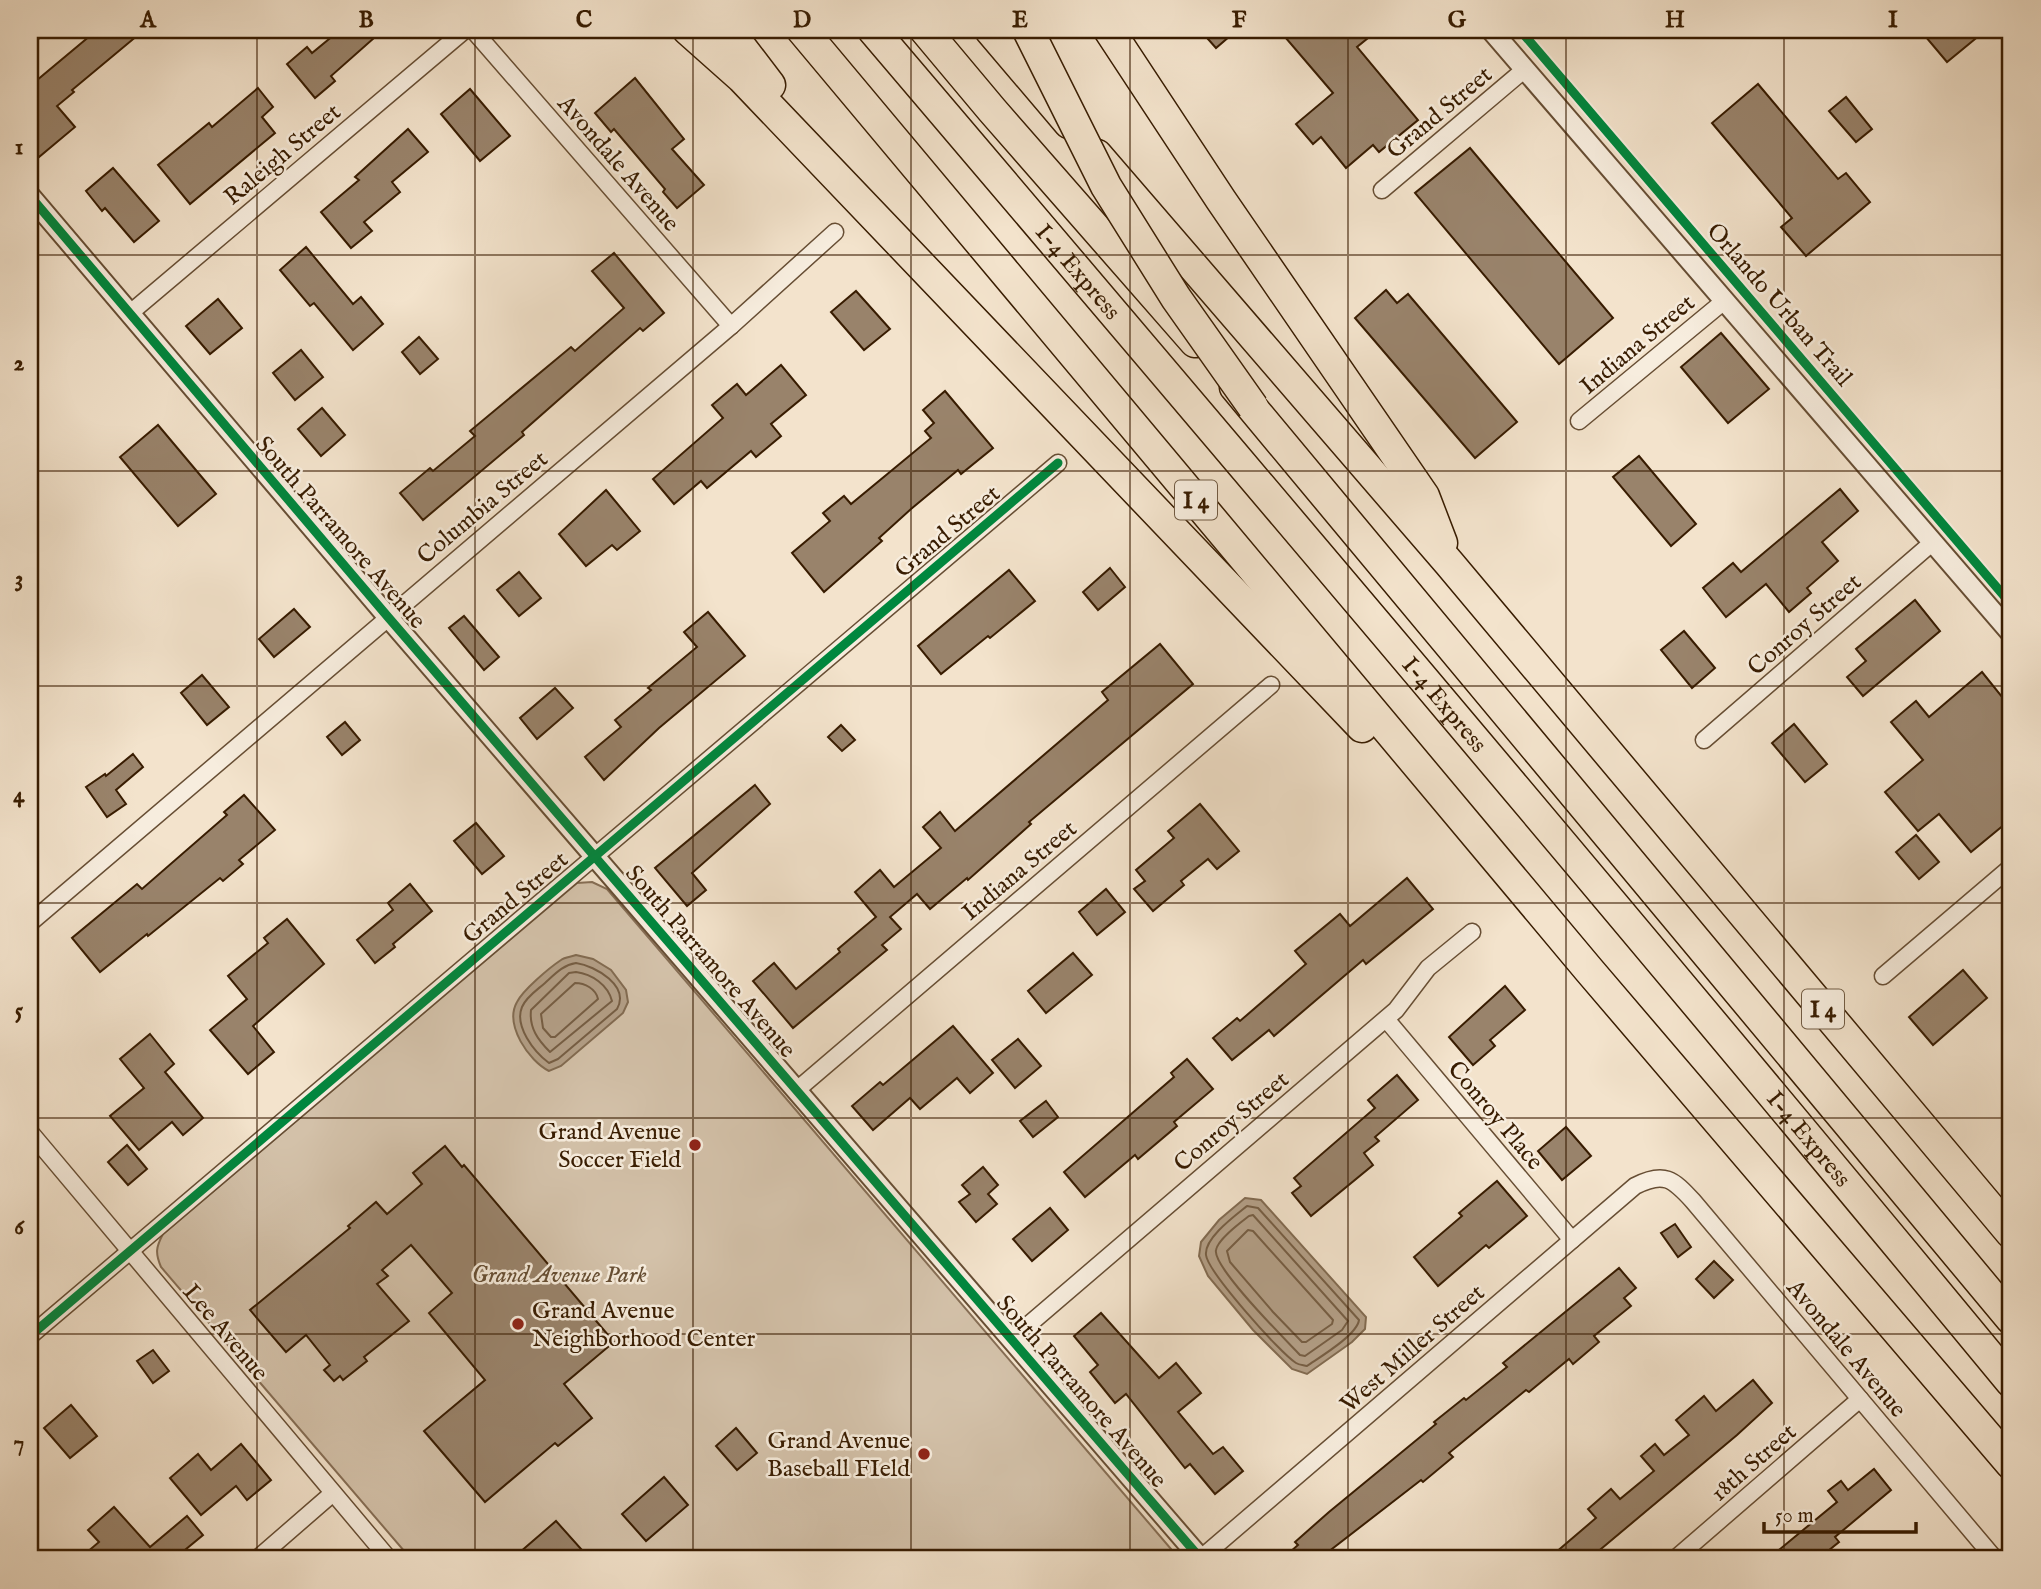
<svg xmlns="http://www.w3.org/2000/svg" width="2041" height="1589" font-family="'IM FELL English',serif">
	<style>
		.green { fill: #d3c1a9; stroke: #866e55; stroke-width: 2 }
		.water { fill: #b39f87; stroke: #826b51; stroke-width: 2 }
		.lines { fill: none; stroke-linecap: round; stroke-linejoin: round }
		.shore { stroke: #765e44; stroke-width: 2 }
		.building { fill: #99836b; stroke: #381c01; stroke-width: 2 }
		.minor-casing { stroke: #674e34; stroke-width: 19 }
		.tertiary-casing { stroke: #674e34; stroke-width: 23 }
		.motorway-casing { stroke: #381c01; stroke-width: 33 }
		.minor { stroke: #f7edde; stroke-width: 16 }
		.tertiary { stroke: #f7edde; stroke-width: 19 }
		.motorway { stroke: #f3e3cc; stroke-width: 30 }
		.motorway-bridge-casing { stroke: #381c01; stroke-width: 33; stroke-linecap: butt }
		.motorway-bridge { stroke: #f3e3cc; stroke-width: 30 }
		.cycleway-casing { stroke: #f7edde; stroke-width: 13 }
		.cycleway { stroke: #00873e; stroke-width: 9 }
		.grid { fill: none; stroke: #381c01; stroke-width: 2; stroke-opacity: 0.55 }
		.poi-dot { fill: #8f2418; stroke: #f7edde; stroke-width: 2.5 }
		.labels { text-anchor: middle; stroke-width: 5; stroke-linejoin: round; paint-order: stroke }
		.shield { fill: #f7edde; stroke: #715b43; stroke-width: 2 }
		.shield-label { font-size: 23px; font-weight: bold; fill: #381c01 }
		.street-label { font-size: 24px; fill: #381c01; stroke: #f7edde }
		.poi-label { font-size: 24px; fill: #381c01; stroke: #f7edde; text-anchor: end }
		.park-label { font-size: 24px; font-style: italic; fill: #664e33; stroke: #f7edde }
		.neatline { fill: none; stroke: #381c01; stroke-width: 2.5 }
		.grid-label { font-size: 23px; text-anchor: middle; font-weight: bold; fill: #381c01 }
	</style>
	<rect width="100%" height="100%" fill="#f3e3cc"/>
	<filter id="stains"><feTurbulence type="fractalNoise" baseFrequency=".00286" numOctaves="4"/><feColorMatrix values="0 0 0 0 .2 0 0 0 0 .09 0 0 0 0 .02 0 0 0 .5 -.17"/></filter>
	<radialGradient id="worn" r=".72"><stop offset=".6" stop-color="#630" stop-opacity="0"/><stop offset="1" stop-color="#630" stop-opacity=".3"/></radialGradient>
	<!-- green -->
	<path class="green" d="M592 882 607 889 1171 1549 1173 1559H411L161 1267C155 1253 156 1247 163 1234L577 883Z"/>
	<!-- water -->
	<g class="water">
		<path d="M576 955 593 959 611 970 626 990 628 1002 623 1013 561 1066 549 1071C529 1061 504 1025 517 1002 523 990 549 968 561 960 565 957 571 957 576 955Z"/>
		<polygon points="1245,1198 1261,1200 1366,1317 1365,1329 1352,1342 1307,1374 1292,1369 1253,1330 1208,1276 1199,1256 1201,1242 1219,1220"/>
	</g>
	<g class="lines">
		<!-- shore -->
		<g class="shore">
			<path d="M576 963C596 966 630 986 617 1009L558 1059 549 1063C534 1052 514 1026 522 1007 526 997 537 990 545 983 555 974 563 965 576 963Z"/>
			<path d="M576 972C592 974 608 985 612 1001L550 1052C538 1040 529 1028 531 1010L569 973Z"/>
			<path d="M575 983C585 983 596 989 598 999L555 1037H551L543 1028 541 1014Z"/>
			<path d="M1247 1206 1258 1208 1359 1320C1357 1335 1320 1357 1307 1366 1303 1365 1299 1365 1296 1363 1280 1353 1208 1272 1206 1255 1204 1238 1236 1215 1247 1206Z"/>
			<path d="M1253 1215 1348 1321 1342 1330 1305 1356 1300 1355C1286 1340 1212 1267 1216 1250 1218 1239 1240 1223 1249 1216Z"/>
			<polygon points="1248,1230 1253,1231 1333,1320 1332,1324 1306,1342 1302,1342 1273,1312 1230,1262 1227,1251"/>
		</g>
	</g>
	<!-- building -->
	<g class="building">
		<polygon points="97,30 144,30 72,90 74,92 57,106 75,127 39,157 30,146 30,86"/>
		<polygon points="340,30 383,30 331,76 335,81 315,98 287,64 307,47 312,53"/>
		<polygon points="1200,30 1237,30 1216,48"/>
		<polygon points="1279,30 1378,30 1357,47 1418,120 1379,152 1373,145 1346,168 1321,137 1313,144 1296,124 1333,93"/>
		<polygon points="1920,30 1986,30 1947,62"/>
		<polygon points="635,78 684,139 672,149 704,185 677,208 663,192 665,189 614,129 611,132 595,113"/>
		<polygon points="1758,84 1838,179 1846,173 1870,202 1806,256 1781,227 1792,218 1712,123"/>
		<polygon points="258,88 273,107 262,117 275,133 190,204 158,165 209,123 212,127"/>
		<polygon points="470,89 510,136 480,161 441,114"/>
		<polygon points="1846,97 1872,129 1856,142 1829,111"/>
		<polygon points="408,129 428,152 392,182 400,192 364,222 372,231 351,248 321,212 359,180 355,177"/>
		<polygon points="1470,148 1613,318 1559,364 1415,193"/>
		<polygon points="113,168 159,221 134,242 105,208 102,211 86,191"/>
		<polygon points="306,247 353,304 361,297 383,324 353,350 314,303 310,306 280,270"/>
		<polygon points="614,253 664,313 643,331 640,328 522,432 524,435 423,520 400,493 430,468 433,471 475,436 470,431 571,347 575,351 624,308 592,271"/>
		<polygon points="1386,290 1397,303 1408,294 1517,422 1475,458 1355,318"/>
		<polygon points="856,291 890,329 864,350 831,312"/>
		<polygon points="218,299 242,328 210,354 186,326"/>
		<polygon points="1721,333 1769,389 1728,423 1681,367"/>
		<polygon points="419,337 438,359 420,374 402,352"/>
		<polygon points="301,350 323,377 295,400 273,373"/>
		<polygon points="781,365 806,395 771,424 781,436 756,457 751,451 707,488 701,481 674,504 653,479 723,418 712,405 737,384 746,395"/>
		<polygon points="945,391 993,448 961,474 958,470 911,509 879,538 882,541 824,592 792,553 830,521 823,513 844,496 851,504 931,438 925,431 934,423 923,410"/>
		<polygon points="322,408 345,435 321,456 298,429"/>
		<polygon points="158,425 216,494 178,526 120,457"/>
		<polygon points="1639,456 1696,524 1671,546 1613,477"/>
		<polygon points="1840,489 1858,511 1822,542 1838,561 1807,588 1811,593 1789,612 1766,584 1726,617 1703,588 1733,563 1741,572"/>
		<polygon points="606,490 640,531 617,550 612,545 586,566 559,534"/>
		<polygon points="1110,568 1125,587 1098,610 1083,592"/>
		<polygon points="1009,570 1035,601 990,638 988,636 941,674 918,646"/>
		<polygon points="519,572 541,598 519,616 497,590"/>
		<polygon points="1915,600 1940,631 1863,696 1847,677 1866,661 1856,649"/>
		<polygon points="294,609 310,627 274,657 259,639"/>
		<polygon points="708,612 745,656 659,728 604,780 585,757 621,727 615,720 651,690 648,688 697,647 684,632"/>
		<polygon points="464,616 499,657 484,670 449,628"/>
		<polygon points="1684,631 1715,668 1692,688 1661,650"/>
		<polygon points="1160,644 1193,684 1029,822 1031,824 968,880 967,878 930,909 917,894 890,917 901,929 882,945 887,950 793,1028 753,981 774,963 796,989 840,952 838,949 876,917 855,892 880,870 894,887 941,848 923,827 940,812 955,831 1108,700 1102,692"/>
		<polygon points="1982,672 2011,708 2011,819 1971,852 1939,814 1918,831 1885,792 1923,760 1891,722 1916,701 1929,717"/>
		<polygon points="202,675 229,707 207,725 181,693"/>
		<polygon points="555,688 573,708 537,739 520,718"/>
		<polygon points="345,722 360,740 342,755 327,737"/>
		<polygon points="1794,724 1827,764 1805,782 1772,743"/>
		<polygon points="841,725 855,740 842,751 828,737"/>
		<polygon points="133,754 143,767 116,790 126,804 107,817 86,787 105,774 106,776"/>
		<polygon points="755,785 770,804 692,873 706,890 687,906 655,868"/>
		<polygon points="244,795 275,830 239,860 243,864 223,881 220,878 148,936 147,934 100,972 72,938 137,884 142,889 227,815 224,812"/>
		<polygon points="1200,804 1239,851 1217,869 1208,859 1181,881 1184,885 1153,911 1134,889 1145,881 1136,870 1174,838 1168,831"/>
		<polygon points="476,823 504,856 482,874 454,841"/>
		<polygon points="1916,835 1939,862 1919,879 1896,852"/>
		<polygon points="1407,878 1433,909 1366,964 1363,960 1274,1036 1269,1030 1232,1060 1213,1038 1237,1018 1240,1021 1306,964 1295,951 1340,914 1350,926"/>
		<polygon points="410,884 432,911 393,944 395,947 375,963 357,940 393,910 388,903"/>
		<polygon points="1106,889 1125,912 1097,935 1079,912"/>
		<polygon points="287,919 324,964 253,1026 274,1052 248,1074 210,1030 247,999 228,976 268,943 264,938"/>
		<polygon points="1073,953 1092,975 1046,1013 1028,991"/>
		<polygon points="1963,970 1987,998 1933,1045 1909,1017"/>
		<polygon points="1505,986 1525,1010 1490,1040 1495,1046 1473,1065 1449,1037"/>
		<polygon points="953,1026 993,1073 970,1093 957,1078 920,1109 910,1098 873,1130 852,1106 880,1082 883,1085"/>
		<polygon points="150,1034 174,1064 165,1072 203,1118 183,1135 172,1122 139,1150 110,1116 144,1088 120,1059"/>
		<polygon points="1018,1039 1041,1066 1015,1088 992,1060"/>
		<polygon points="1187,1059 1213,1089 1174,1122 1177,1126 1138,1159 1135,1155 1085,1197 1064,1172 1174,1077 1171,1073"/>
		<polygon points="1397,1075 1418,1100 1375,1137 1379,1141 1364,1153 1373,1165 1311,1216 1292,1193 1301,1186 1294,1178 1375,1108 1368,1100"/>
		<polygon points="1046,1101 1058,1117 1033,1137 1020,1121"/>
		<polygon points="1566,1127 1591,1156 1562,1180 1538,1151"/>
		<polygon points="127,1145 147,1169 128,1185 108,1162"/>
		<polygon points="445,1146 462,1167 464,1165 614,1342 564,1384 592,1418 558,1446 555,1443 485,1502 424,1431 485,1380 429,1313 452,1293 411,1245 382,1270 388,1276 377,1284 409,1321 364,1357 367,1361 343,1380 340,1376 334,1381 324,1370 330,1365 306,1335 286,1352 250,1310 350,1228 348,1226 376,1202 387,1214 422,1184 413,1173"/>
		<polygon points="983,1167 998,1185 988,1194 997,1204 976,1222 959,1202 970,1194 962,1185"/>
		<polygon points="1497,1181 1527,1216 1489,1248 1486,1245 1438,1286 1414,1257 1462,1216 1459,1213"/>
		<polygon points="1050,1208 1068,1230 1032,1261 1013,1239"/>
		<polygon points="1675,1224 1691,1247 1678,1257 1661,1233"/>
		<polygon points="1714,1261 1733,1280 1714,1298 1696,1279"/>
		<polygon points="1619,1268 1636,1288 1624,1298 1631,1306 1594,1336 1599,1342 1573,1364 1569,1359 1529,1392 1526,1390 1449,1453 1453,1457 1423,1482 1421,1480 1319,1559 1282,1559 1298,1545 1295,1542 1329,1512 1436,1424 1434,1422 1464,1398 1466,1400 1507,1367 1503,1363"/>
		<polygon points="1101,1313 1159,1378 1176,1363 1201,1393 1178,1412 1213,1454 1223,1447 1243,1471 1215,1494 1190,1464 1185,1468 1126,1394 1115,1403 1090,1372 1098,1365 1074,1336"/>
		<polygon points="153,1350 169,1371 153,1383 137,1361"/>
		<polygon points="1753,1380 1772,1403 1737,1435 1589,1559 1548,1559 1596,1518 1588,1509 1611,1489 1620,1499 1654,1471 1641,1456 1655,1444 1664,1455 1689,1435 1676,1420 1704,1396 1716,1411"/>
		<polygon points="71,1405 97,1436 70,1458 44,1428"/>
		<polygon points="736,1428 757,1453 737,1470 716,1446"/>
		<polygon points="241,1444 271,1480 247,1500 236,1486 201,1515 170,1478 198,1454 211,1470"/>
		<polygon points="1874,1469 1891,1490 1835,1537 1839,1542 1818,1559 1768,1559 1837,1502 1828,1491 1841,1481 1848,1490"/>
		<polygon points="664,1477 688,1505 646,1541 622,1514"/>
		<polygon points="114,1507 150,1547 187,1516 203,1535 174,1559 79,1559 99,1542 88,1530"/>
		<polygon points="556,1521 590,1559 512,1559"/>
	</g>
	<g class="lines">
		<!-- minor casing -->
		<g class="minor-casing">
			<g id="minor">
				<polyline points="473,30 731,326"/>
				<polyline points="30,35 36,30"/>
				<polyline points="1382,190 1525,69"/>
				<polyline points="129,314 465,30"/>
				<polyline points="1579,421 1723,302"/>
				<polyline points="1704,740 1933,542"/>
				<polyline points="30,923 731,326 835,232"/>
				<polyline points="1883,976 2011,867"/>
				<polyline points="1386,1019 1572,1240"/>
				<polyline points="798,1089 1271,685"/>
				<polyline points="30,1132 389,1559"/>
				<polyline points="30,1336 1058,463"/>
				<polyline points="1012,1339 1396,1010 1428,968 1472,932"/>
				<polyline points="257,1559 333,1493"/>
				<path d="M1200 1559 1635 1186C1664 1171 1673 1179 1693 1201L1995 1559"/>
				<polyline points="1675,1559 1860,1399"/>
			</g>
		</g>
		<!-- tertiary casing -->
		<g class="tertiary-casing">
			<g id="tertiary">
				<polyline points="1491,30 2011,633"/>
				<polyline points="30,196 388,617 1201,1559"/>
			</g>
		</g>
		<!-- motorway casing -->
		<g class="motorway-casing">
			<g id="motorway">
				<polyline points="688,30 742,78 1362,727"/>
				<polyline points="728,30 770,85"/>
				<polyline points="802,30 1589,970 2011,1464"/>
				<path id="s1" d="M873 30C1255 479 1636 928 2011 1382"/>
				<polyline points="925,30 992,110 1195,342"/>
				<polyline points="990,30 1069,123"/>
				<polyline points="1109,30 1221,200 1424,496 1442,543"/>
				<polyline points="1097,155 1449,563 2011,1233"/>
				<polyline points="1235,387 2011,1319"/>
			</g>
		</g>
		<!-- minor -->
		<use href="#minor" class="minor"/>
		<!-- tertiary -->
		<use href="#tertiary" class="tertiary"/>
		<!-- motorway -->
		<use href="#motorway" class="motorway"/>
		<!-- motorway-bridge casing -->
		<g class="motorway-bridge-casing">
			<polyline id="motorway-bridge" points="1028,30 1106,186 1176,298 1253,407"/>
		</g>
		<!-- motorway-bridge -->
		<use href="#motorway-bridge" class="motorway-bridge"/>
		<!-- cycleway casing -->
		<g class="cycleway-casing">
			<g id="cycleway">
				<polyline points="1520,30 2011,604"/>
				<polyline points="30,196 388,617 1201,1559"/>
				<polyline points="30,1336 1058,463"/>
			</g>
		</g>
		<!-- cycleway -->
		<use href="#cycleway" class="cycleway"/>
	</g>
	<!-- grid -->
	<path class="grid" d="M257 30V1559M475 30V1559M693 30V1559M911 30V1559M1130 30V1559M1348 30V1559M1566 30V1559M1784 30V1559M30 255H2011M30 471H2011M30 686H2011M30 903H2011M30 1118H2011M30 1334H2011"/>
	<!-- markers -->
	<g class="poi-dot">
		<circle cx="695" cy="1145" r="7"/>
		<circle cx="518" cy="1324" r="7"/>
		<circle cx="924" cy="1454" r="7"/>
	</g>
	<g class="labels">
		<!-- shield labels -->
		<g class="shield">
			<rect x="1175" y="480.5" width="42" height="39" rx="5"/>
			<rect x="1802" y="989.5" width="42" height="39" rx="5"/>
		</g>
		<g class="shield-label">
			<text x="1196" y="508">I 4</text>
			<text x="1823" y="1017">I 4</text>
		</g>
		<!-- street labels -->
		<g class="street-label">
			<text transform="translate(1439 112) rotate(-40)" y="8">Grand Street</text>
			<text transform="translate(282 154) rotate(-40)" y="8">Raleigh Street</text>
			<text transform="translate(619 163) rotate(49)" y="8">Avondale Avenue</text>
			<text dy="8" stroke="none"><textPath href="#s1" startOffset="317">I-4 Express</textPath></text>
			<text transform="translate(1780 304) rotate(49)" y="8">Orlando Urban Trail</text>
			<text transform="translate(1637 344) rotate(-40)" y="8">Indiana Street</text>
			<text transform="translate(482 507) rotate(-40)" y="8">Columbia Street</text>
			<text transform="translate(947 531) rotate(-40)" y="8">Grand Street</text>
			<text transform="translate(341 532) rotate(49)" y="8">South Parramore Avenue</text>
			<text transform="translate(1804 624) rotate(-41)" y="8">Conroy Street</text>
			<text dy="8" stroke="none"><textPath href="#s1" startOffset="884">I-4 Express</textPath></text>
			<text transform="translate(1019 870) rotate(-40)" y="8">Indiana Street</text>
			<text transform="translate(515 897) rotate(-40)" y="8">Grand Street</text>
			<text transform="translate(711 961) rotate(49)" y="8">South Parramore Avenue</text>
			<text transform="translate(1496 1115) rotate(50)" y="8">Conroy Place</text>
			<text transform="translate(1231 1121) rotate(-40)" y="8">Conroy Street</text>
			<text dy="8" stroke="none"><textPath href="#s1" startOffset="1451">I-4 Express</textPath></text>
			<text transform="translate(226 1332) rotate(50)" y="8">Lee Avenue</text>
			<text transform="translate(1412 1348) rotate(-41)" y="8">West Miller Street</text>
			<text transform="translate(1847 1348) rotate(50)" y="8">Avondale Avenue</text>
			<text transform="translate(1082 1391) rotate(49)" y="8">South Parramore Avenue</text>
			<text transform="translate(1753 1462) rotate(-41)" y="8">18th Street</text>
		</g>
		<!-- poi labels -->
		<g class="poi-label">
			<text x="681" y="1139">Grand Avenue<tspan x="681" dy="28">Soccer Field</tspan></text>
			<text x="532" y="1318" text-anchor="start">Grand Avenue<tspan x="532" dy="28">Neighborhood Center</tspan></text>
			<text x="910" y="1448">Grand Avenue<tspan x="910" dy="28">Baseball FIeld</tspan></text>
		</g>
		<!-- park labels -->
		<g class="park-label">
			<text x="559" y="1282">Grand Avenue Park</text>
		</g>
	</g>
	<!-- margin -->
	<rect width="2041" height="1589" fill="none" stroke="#f3e3cc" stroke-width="77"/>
	<!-- scale -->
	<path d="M1764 1522v10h152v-10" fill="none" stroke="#381c01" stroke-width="3.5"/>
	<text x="1775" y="1522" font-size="21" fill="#381c01" stroke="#f7edde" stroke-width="5" paint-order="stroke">50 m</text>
	<rect x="38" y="38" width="1964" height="1512" class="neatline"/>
	<g class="grid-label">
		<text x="148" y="27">A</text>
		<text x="366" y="27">B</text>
		<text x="584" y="27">C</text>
		<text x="802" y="27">D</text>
		<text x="1020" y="27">E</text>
		<text x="1239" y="27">F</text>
		<text x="1457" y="27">G</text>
		<text x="1675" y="27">H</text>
		<text x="1893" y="27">I</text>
		<text x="19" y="154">1</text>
		<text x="19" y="370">2</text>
		<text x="19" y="586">3</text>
		<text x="19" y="802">4</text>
		<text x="19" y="1018">5</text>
		<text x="19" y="1234">6</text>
		<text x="19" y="1450">7</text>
	</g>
	<rect width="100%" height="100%" filter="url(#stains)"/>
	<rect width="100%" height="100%" fill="url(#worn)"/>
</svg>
